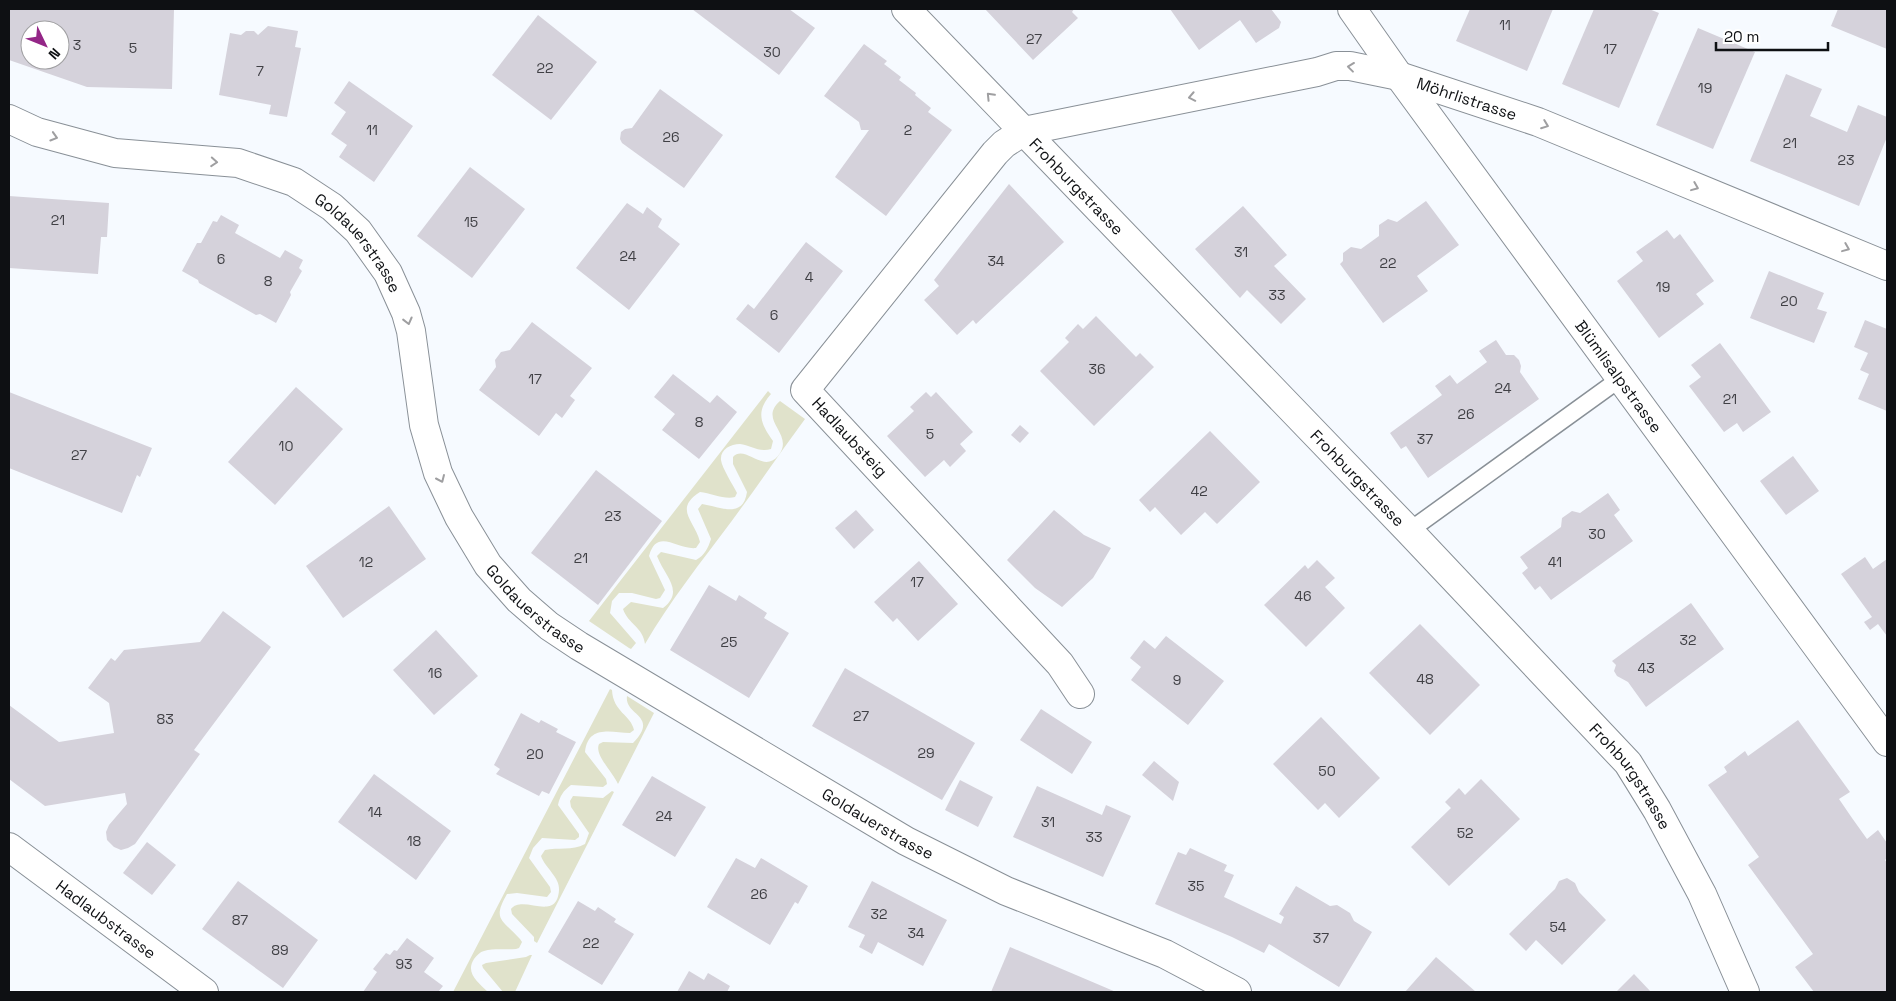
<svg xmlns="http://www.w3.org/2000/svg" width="1896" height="1001" font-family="'Space Grotesk',sans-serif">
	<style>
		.green { fill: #e0e2cb }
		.building { fill: #d5d2db; fill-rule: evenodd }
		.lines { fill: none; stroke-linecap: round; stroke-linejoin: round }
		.service-casing { stroke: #899097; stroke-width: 19 }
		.minor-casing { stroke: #899097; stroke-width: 30 }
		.service { stroke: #fff; stroke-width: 16 }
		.minor { stroke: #fff; stroke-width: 28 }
		.oneway { stroke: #9f9fa1 }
		.labels { text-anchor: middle; stroke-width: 4.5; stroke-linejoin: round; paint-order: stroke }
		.number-label { font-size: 14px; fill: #404045 }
		.street-label { font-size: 16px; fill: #0e1013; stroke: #fff }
	</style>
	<rect width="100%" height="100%" fill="#f6faff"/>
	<!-- green -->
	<g class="green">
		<path d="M768 391 771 394C755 412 761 424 773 441L771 449C760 453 750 445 740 444 730 444 720 450 721 460 722 468 733 485 737 493L735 497C725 500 711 493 700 492 673 509 695 521 700 542L696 548C677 550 657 527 649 556L665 590 660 598 656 599 632 593H619L612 601 610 613 636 643 631 649 629 648 589 621Z"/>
		<path d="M780 401 805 419C780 453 756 488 731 522 701 562 670 601 645 644 643 627 628 624 623 609L631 602 663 608C685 591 665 577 657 556L661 552 696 560C705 555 708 548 711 539L698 509 702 504C721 507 743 519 747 492L733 464V457C745 444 763 474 778 456 796 434 757 421 780 401Z"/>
		<path d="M610 689 612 690C613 712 631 715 634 730L630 733C610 732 588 725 585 752L606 779 607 784 603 787 571 785C563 791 560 796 558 805L579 834V837L575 840 542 838 533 848 529 858 550 887 551 892 547 897 517 893 507 894C492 920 502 919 520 939L522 942 519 948 516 949C506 950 494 948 484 951 480 952 477 955 474 959 465 973 478 982 488 992H453Z"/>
		<path d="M627 696 654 713 618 784C613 772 594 755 599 744L603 742 633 743C660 715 624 716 627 696Z"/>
		<path d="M612 791 614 792 537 943 534 941V937L512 914 511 909C523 894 557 923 559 890 560 877 545 868 541 856L545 850C558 847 572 851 585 844L589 833 571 807 570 801 573 796 603 798Z"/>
		<polygon points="530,955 532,955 515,992 503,992 483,968 482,965 486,963 526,957"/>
	</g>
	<!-- building -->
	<g class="building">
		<path d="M9 9H174L172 89 87 87 9 60ZM30 30H60V60H30Z"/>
		<polygon points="692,9 789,9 815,28 779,75"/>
		<polygon points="985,9 1074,9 1072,12 1078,18 1033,60"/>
		<polygon points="1170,9 1271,9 1281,22 1279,28 1256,43 1240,20 1199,50"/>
		<polygon points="1470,9 1553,9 1527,71 1456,41"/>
		<polygon points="1594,9 1649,9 1659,13 1619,108 1562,84"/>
		<polygon points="1838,9 1887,9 1887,49 1831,26"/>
		<polygon points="538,15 597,62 551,120 492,75"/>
		<polygon points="268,26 298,31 295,47 301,48 287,117 269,114 271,105 219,95 230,33 241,35 246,31 254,31 258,35"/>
		<polygon points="1698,28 1755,52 1713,149 1656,125"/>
		<polygon points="864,44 887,61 884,64 901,77 899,80 916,93 915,95 931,108 928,112 952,130 886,216 835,177 869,130 861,130 859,122 824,96"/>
		<polygon points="1786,74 1822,89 1810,116 1847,132 1858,105 1887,117 1887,137 1859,206 1750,161"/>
		<polygon points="349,81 413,126 374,182 339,157 347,145 331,134 346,112 334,103"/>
		<polygon points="660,89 723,135 684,188 622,143 620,139 621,132 625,129 632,128"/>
		<polygon points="470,167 525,209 472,278 417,236"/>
		<polygon points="1009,184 1064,242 976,324 973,320 957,335 924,300 939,286 934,280"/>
		<polygon points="9,196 109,203 107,237 101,237 98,274 9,268"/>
		<polygon points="1426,201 1459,245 1417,276 1428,291 1383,323 1340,264 1343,261 1343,253 1351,247 1361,249 1379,236 1379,225 1388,219 1397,222"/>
		<polygon points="627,203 643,214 647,207 662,219 658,227 680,244 629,310 576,268"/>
		<polygon points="1243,206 1287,255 1274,266 1306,299 1281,324 1247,290 1240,298 1195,249"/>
		<polygon points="221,215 239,225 235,233 280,258 285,250 303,260 299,268 302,271 290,292 291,295 276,323 260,314 256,315 199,283 198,280 182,271 197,243 201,243 213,221 217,222"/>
		<polygon points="1667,230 1674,239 1680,234 1714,281 1696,294 1704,304 1659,338 1617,281 1643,261 1636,252"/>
		<polygon points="806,242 843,271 779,353 736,319 748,304 754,309"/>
		<polygon points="1769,271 1824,293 1817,309 1827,312 1814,343 1750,318"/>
		<polygon points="1096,316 1136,357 1140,353 1154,367 1094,426 1040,371 1069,342 1065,338 1078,324 1083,329"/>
		<polygon points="1865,320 1887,329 1887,411 1858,399 1869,374 1860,370 1868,353 1854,347"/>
		<polygon points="532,322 592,368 570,396 575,400 562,418 556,413 539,436 479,390 496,367 495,360 501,352 510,350"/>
		<polygon points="1496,340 1506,355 1514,355 1519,360 1521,366 1520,372 1539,399 1428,478 1406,446 1401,449 1390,433 1442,395 1435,386 1450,375 1457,384 1487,362 1479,351"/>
		<polygon points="1720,343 1771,412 1743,432 1737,423 1724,432 1689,386 1701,377 1691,365"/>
		<polygon points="673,374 710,403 717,395 737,412 699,459 662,430 675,414 654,397"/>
		<polygon points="296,387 343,429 275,505 228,462"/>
		<polygon points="9,392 152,448 140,477 137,475 122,513 9,468"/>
		<polygon points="926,392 931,397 936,392 973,432 960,444 966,451 950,467 944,460 925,477 887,436 914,411 910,407"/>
		<polygon points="1020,425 1029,433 1020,443 1011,435"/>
		<polygon points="1210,431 1260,482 1217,524 1205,512 1181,535 1155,507 1150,512 1139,500"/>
		<polygon points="1793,456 1819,491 1786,515 1760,481"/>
		<polygon points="596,470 662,521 598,605 531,553"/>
		<polygon points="1608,493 1620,510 1614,515 1633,541 1551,600 1540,586 1535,590 1522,573 1528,568 1520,557 1561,527 1562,518 1572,511 1580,513"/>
		<polygon points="389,506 426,559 343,618 306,566"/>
		<polygon points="856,510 874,530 854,549 835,528"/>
		<polygon points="1054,510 1084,535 1111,548 1093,578 1062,607 1035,588 1007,560"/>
		<polygon points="1865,557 1873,569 1887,559 1887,636 1878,624 1870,630 1864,622 1872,617 1841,574"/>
		<polygon points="1317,560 1335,578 1325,587 1345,608 1306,647 1264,605 1305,565 1308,569"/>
		<polygon points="919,561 958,604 918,641 897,618 893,622 874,602"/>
		<polygon points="709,585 736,601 739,595 767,613 764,618 789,633 749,698 670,650"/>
		<polygon points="1691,603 1724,649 1646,707 1628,682 1617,676 1614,671 1616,665 1612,661"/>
		<polygon points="223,611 271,647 194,750 200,754 135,844 128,848 121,850 114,847 107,840 106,832 109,825 127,804 125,793 45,806 9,779 9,705 59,742 114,733 109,703 88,688 111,658 115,661 124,650 200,642"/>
		<polygon points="1420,624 1480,685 1430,735 1369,673"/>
		<polygon points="436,630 478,676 434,715 393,670"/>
		<polygon points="1166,636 1224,681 1188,725 1131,680 1141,667 1130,658 1144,640 1155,649"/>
		<polygon points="845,668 975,743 942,800 812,726"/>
		<polygon points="1041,709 1092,742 1072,774 1020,740"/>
		<polygon points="521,713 539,723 541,720 558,729 556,732 576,742 549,794 542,791 539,796 496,774 500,769 494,765"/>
		<polygon points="1321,717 1380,778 1339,818 1325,803 1318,810 1273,764"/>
		<polygon points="1798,720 1850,792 1839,799 1852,818 1867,839 1878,830 1887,843 1887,858 1885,860 1887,863 1887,992 1814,992 1795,967 1813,954 1748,865 1759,857 1708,785 1727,772 1724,767 1745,751 1748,756"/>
		<polygon points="1154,761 1179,782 1173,801 1142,775"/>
		<polygon points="374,774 451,831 416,880 338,822"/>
		<polygon points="652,776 706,807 675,857 622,825"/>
		<polygon points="1481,779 1520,819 1449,886 1411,847 1451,808 1445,802 1459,788 1465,795"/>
		<polygon points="960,780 993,797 978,827 945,810"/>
		<polygon points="1037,786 1102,815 1106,805 1131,816 1103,877 1013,837"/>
		<polygon points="147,842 176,865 152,895 123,873"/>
		<polygon points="1190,848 1227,865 1224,871 1234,875 1224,897 1281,924 1284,917 1279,914 1296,886 1330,906 1337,905 1350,913 1354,921 1372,932 1339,987 1269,944 1264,953 1232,937 1155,904 1178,852 1186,855"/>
		<polygon points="736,858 755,868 761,858 808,886 798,904 795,902 770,945 707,907"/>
		<polygon points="1567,878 1575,883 1579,892 1606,920 1562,965 1536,940 1526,951 1509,934 1555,889 1559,881"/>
		<polygon points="238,881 318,940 283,988 202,929"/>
		<polygon points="872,881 947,920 923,966 878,942 872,954 859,947 865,935 848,927"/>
		<polygon points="578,901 595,911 598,907 616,919 614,922 634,934 602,985 548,952"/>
		<polygon points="407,938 434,958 424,972 443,986 438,992 363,992 377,972 373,969 386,953 390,955 394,950 397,951"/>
		<polygon points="1010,947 1116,992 991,992"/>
		<polygon points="1436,957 1476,992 1405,992"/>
		<polygon points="689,971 704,980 708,973 730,986 727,992 677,992"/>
		<polygon points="1634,974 1651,992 1616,992"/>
	</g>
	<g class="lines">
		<!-- service casing -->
		<g class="service-casing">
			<polyline id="service" points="1409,531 1621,378"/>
		</g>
		<!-- minor casing -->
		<g class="minor-casing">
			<g id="minor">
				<path id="s1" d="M906 9 1409 531 1628 763 1657 810 1702 894 1745 992"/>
				<path id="s2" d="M1352 9 1399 76 1887 742"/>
				<path id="s3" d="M9 119 37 132 115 153 238 163 294 182 332 207 358 231 388 273 406 313 411 331 424 425 438 473 459 517 488 565 519 600 549 626 579 646 906 841 1006 891 1165 954 1237 992"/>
				<path id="s4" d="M1080 694 1060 664 805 390 995 153 1004 144 1024 131 1317 72 1336 66H1350L1399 76 1538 122 1887 266"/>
				<path id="s5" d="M9 847 204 992"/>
			</g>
		</g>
		<!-- service -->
		<use href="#service" class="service"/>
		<!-- minor -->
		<use href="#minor" class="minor"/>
	</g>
	<!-- one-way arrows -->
	<defs><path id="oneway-chevron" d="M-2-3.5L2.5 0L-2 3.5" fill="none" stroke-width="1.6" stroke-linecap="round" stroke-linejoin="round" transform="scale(1.25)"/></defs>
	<g class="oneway">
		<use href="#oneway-chevron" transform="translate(1351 67) rotate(-173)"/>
		<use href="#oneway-chevron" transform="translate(990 96) rotate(-134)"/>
		<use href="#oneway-chevron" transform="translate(1192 97) rotate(169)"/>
		<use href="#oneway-chevron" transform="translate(1545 125) rotate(21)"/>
		<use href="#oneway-chevron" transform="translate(54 137) rotate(17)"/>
		<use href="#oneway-chevron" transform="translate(214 162) rotate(4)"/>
		<use href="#oneway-chevron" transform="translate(1695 187) rotate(22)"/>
		<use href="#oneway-chevron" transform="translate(1846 248) rotate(22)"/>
		<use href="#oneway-chevron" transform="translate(408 321) rotate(76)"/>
		<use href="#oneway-chevron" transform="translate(441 479) rotate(66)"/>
	</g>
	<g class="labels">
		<!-- number labels -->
		<g class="number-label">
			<text x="1505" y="30">11</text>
			<text x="1034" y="44">27</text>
			<text x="77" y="50">3</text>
			<text x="133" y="53">5</text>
			<text x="1610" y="54">17</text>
			<text x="772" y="57">30</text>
			<text x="545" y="73">22</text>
			<text x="260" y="76">7</text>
			<text x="1705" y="93">19</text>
			<text x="372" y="135">11</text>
			<text x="908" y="135">2</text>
			<text x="671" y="142">26</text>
			<text x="1790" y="148">21</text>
			<text x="1846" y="165">23</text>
			<text x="58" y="225">21</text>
			<text x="471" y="227">15</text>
			<text x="1241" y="257">31</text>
			<text x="628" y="261">24</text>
			<text x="221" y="264">6</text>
			<text x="996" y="266">34</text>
			<text x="1388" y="268">22</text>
			<text x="809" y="282">4</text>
			<text x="268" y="286">8</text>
			<text x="1663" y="292">19</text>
			<text x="1277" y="300">33</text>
			<text x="1789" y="306">20</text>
			<text x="774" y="320">6</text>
			<text x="1097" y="374">36</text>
			<text x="535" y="384">17</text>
			<text x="1503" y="393">24</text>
			<text x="1730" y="404">21</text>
			<text x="1466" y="419">26</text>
			<text x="699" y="427">8</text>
			<text x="930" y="439">5</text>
			<text x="1425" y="444">37</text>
			<text x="286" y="451">10</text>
			<text x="79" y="460">27</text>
			<text x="1199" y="496">42</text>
			<text x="613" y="521">23</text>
			<text x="1597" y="539">30</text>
			<text x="581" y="563">21</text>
			<text x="366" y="567">12</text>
			<text x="1555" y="567">41</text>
			<text x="917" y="587">17</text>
			<text x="1303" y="601">46</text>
			<text x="1688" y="645">32</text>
			<text x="729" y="647">25</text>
			<text x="1646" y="673">43</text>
			<text x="435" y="678">16</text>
			<text x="1425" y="684">48</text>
			<text x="1177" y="685">9</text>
			<text x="861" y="721">27</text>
			<text x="165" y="724">83</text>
			<text x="926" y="758">29</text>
			<text x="535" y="759">20</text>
			<text x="1327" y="776">50</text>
			<text x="375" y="817">14</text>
			<text x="664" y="821">24</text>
			<text x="1048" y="827">31</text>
			<text x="1465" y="838">52</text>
			<text x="1094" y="842">33</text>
			<text x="414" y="846">18</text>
			<text x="1196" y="891">35</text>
			<text x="759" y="899">26</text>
			<text x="879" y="919">32</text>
			<text x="240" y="925">87</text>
			<text x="1558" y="932">54</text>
			<text x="916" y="938">34</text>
			<text x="1321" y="943">37</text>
			<text x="591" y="948">22</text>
			<text x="280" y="955">89</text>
			<text x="404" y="969">93</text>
		</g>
		<!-- street labels -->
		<g class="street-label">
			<text dy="6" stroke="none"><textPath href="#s4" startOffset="1205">Möhrlistrasse</textPath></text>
			<text dy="6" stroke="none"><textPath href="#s1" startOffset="246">Frohburgstrasse</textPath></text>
			<text dy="6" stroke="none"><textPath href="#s3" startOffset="384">Goldauerstrasse</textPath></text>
			<text dy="6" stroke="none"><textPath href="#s2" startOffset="454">Blümlisalpstrasse</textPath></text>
			<text transform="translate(850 437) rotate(47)" y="6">Hadlaubsteig</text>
			<text dy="6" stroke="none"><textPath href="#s1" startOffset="651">Frohburgstrasse</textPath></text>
			<text dy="6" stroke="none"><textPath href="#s3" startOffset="804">Goldauerstrasse</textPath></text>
			<text dy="6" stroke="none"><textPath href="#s1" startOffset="1056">Frohburgstrasse</textPath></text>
			<text dy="6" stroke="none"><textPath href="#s3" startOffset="1209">Goldauerstrasse</textPath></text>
			<text dy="6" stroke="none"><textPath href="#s5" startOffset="121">Hadlaubstrasse</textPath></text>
		</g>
	</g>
	<!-- border -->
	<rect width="1896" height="1001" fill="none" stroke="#0e1013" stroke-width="20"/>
	<!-- north arrow -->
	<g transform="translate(45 45) rotate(133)"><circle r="24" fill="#ffffff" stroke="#9f9fa1"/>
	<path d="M0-4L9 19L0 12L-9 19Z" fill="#942687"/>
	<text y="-8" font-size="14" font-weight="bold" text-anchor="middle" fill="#0e1013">N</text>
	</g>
	<!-- scale -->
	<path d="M1716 42v8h112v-8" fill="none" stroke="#0e1013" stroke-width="2.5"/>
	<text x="1724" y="42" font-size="15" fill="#0e1013" stroke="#ffffff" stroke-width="4" paint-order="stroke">20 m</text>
</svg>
